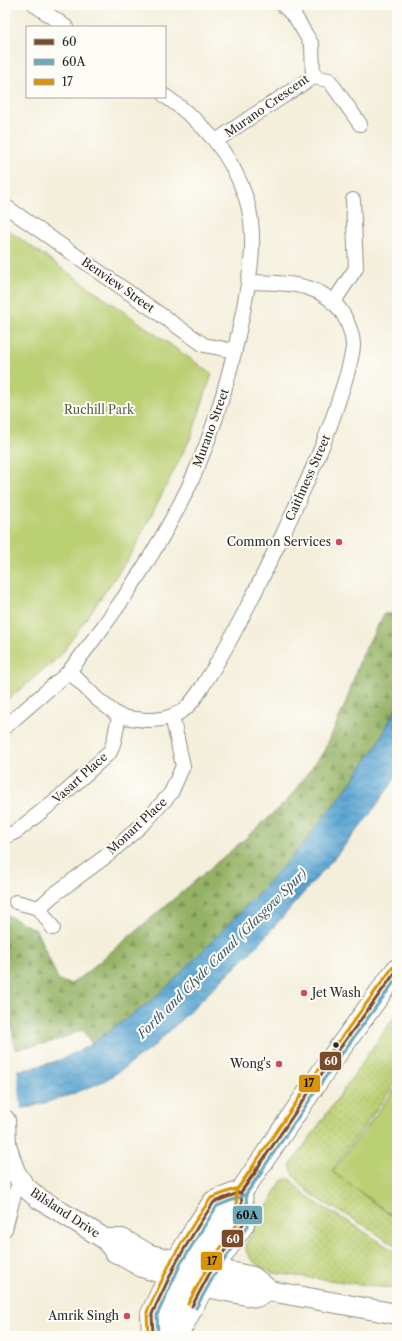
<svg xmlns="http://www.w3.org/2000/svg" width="402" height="1341" font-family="'Libre Caslon Text',serif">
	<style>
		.grass { fill: url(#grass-dots); stroke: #737d4f }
		.forest { fill: url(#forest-firs); stroke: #606e48 }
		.green { fill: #bbcf73; stroke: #737d4f }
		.water { fill: url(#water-waves); stroke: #42687e }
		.pier { fill: #f4efdb }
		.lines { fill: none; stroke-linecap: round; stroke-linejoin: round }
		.minor-casing { stroke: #908d83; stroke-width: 16 }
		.secondary-casing { stroke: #908d83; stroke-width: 22 }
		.primary-casing { stroke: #908d83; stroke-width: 24 }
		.minor { stroke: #fff; stroke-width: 14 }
		.secondary { stroke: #fff; stroke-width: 20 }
		.primary { stroke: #fff; stroke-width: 22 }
		.bus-1-casing { stroke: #fdfcf7; stroke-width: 6 }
		.bus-2-casing { stroke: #fdfcf7; stroke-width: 6 }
		.bus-3-casing { stroke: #fdfcf7; stroke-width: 6 }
		.bus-1 { stroke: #7a4b2a; stroke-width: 3 }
		.bus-2 { stroke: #6faabb; stroke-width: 3 }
		.bus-3 { stroke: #d89406; stroke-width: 3 }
		.poi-dot { fill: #d1495b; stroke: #fdfcf7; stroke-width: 1.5 }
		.bus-dot { fill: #2b2b2b; stroke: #fdfcf7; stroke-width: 1.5 }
		.labels { text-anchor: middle; stroke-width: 4; stroke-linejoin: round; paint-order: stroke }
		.street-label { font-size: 12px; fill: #2b2b2b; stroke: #fdfcf7 }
		.park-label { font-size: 12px; fill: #565c41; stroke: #fdfcf7 }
		.poi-label { font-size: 12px; fill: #2b2b2b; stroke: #fdfcf7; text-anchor: end }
		.water-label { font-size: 13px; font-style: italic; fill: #3d5b6d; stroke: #fdfcf7 }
		.line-badge { stroke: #fdfcf7; stroke-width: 1.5 }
		.badge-label { font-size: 11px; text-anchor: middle; font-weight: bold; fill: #fff }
		.pale-badge-label { font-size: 11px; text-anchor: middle; font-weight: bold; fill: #111 }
	</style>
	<defs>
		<pattern id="grass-dots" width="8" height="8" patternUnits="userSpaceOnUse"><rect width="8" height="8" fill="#bbcf73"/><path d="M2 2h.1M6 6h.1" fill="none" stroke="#a1b264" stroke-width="1.8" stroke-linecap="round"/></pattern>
		<pattern id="forest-firs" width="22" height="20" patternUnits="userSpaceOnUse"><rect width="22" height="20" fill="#94b265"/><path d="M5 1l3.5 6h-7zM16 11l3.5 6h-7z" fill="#799153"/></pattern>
		<pattern id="water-waves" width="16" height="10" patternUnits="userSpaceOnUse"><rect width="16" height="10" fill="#58a4d1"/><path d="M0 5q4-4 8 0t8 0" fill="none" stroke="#4986aa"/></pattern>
	</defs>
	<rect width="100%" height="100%" fill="#fdfcf7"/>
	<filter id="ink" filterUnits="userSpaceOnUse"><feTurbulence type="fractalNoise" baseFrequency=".025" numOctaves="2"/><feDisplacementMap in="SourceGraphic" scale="8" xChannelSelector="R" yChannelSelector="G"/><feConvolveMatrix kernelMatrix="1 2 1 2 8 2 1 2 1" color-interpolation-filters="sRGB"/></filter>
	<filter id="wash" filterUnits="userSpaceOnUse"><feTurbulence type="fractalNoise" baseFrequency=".012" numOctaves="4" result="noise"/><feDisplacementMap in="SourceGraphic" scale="16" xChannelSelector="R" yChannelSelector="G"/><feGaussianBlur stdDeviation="0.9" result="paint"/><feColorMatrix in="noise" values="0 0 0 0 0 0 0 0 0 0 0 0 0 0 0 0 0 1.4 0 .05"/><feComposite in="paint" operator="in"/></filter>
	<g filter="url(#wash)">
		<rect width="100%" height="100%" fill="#f4efdb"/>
		<!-- grass -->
		<g class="grass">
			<path d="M397 1013V1081L332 1171 397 1220V1247C383 1238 369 1228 355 1220 331 1205 300 1195 290 1166Z"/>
			<path d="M286 1179H290L308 1198 351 1223 397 1253V1289L273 1273C261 1268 246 1260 245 1245L281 1182Z"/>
		</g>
		<!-- forest -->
		<polygon class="forest" points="384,614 397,614 397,706 376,747 340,797 300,848 253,899 171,983 151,1001 92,1044 83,1030 55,1041 15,1050 11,1022 5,1003 5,914 36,930 59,981 71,984 86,973 246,838 286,802 324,751 345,705 361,657"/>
		<!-- green -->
		<g class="green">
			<polygon points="5,228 212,374 191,437 132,553 61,655 5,702"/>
			<polygon points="397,1086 397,1219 333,1172"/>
		</g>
		<!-- water -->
		<polygon class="water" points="397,706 397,776 368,817 335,857 258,945 154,1046 121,1070 104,1081 70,1095 31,1107 18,1109 5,1072 28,1069 60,1060 92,1044 151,1001 171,983 253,899 300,848 340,797 376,747"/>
		<!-- pier -->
		<polygon class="pier" points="17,1068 21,1111 5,1113 5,1070"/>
	</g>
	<g filter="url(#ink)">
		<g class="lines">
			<!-- minor casing -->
			<g class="minor-casing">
				<g id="minor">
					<polyline points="35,5 66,27"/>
					<polyline points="283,5 296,18 312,45 313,77"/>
					<polyline points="313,77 329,80 360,124"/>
					<polyline points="216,141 251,117 313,77"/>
					<polyline points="5,206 204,345 235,351"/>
					<polyline points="333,303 356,268 353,200"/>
					<path d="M119 716C142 721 166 724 186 708 198 697 205 681 214 668 240 624 262 578 284 532 304 488 325 445 339 399 344 384 352 361 353 346 353 336 348 322 343 314 322 281 283 283 249 282"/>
					<path d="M5 727C20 714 35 701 50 688 56 683 64 677 69 671 81 657 92 641 103 627 131 589 156 550 178 508 210 448 230 378 243 312 250 275 258 235 246 198 231 153 204 123 165 96"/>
					<polyline points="5,837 17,831 67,791 110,752 114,741 119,716 97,699 69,671"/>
					<polyline points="16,902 39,908 53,928"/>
					<polyline points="39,908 52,896 109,854 145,822 171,793 183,766 172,716"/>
					<polyline points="5,1229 14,1194 17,1189 23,1184"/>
				</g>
			</g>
			<!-- secondary casing -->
			<g class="secondary-casing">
				<g id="secondary">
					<polyline points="5,1120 6,1145 10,1158 15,1172 25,1187 38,1198 105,1239 115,1252 142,1267 202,1286 256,1297 270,1291"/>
					<polyline points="105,1239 122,1239 150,1255 253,1277 270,1291 397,1314"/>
					<path d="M161 1336C180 1284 211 1238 241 1192"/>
				</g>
			</g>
			<!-- primary casing -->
			<g class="primary-casing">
				<g id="primary">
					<polyline points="153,1336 152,1314 177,1261 198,1226 214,1202 241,1192 329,1063 397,970"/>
					<polyline points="172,1336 183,1324 212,1269 243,1224 241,1192"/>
				</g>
			</g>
			<!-- minor -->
			<use href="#minor" class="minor"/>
			<!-- secondary -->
			<use href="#secondary" class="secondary"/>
			<!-- primary -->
			<use href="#primary" class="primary"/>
			<!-- bus-1 casing -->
			<g class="bus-1-casing">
				<g id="bus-1">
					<polyline points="192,1306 212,1269 243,1224 241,1192 258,1169"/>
					<polyline points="153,1336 152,1314 177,1261 198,1226 214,1202 241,1192 329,1063 397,970"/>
				</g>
			</g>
			<!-- bus-2 casing -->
			<g class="bus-2-casing">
				<g id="bus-2">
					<polyline points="196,1308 216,1272 248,1226 246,1194 262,1172"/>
					<polyline points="158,1336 157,1315 181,1263 217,1206 245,1195 333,1066 397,978"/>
				</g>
			</g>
			<!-- bus-3 casing -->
			<g class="bus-3-casing">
				<g id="bus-3">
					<polyline points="188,1304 208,1266 238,1223 236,1191 254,1166"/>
					<polyline points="148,1336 147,1312 172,1259 194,1223 211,1198 238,1188 325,1060 393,967"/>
				</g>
			</g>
			<!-- bus-1 -->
			<use href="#bus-1" class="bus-1"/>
			<!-- bus-2 -->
			<use href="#bus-2" class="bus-2"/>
			<!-- bus-3 -->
			<use href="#bus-3" class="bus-3"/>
		</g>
	</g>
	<!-- markers -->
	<g class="poi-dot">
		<circle cx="339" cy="542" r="4"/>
		<circle cx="304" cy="993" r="4"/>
		<circle cx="279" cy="1064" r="4"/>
		<circle cx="127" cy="1316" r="4"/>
	</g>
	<circle class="bus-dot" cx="336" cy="1045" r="3.5"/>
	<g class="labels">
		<!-- street labels -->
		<g class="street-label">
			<text transform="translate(267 106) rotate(-35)" y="4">Murano Crescent</text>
			<text transform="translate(118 285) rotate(35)" y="4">Benview Street</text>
			<text transform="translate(211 428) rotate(-70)" y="4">Murano Street</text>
			<text transform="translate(308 478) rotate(-66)" y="4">Caithness Street</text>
			<text transform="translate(80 778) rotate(-42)" y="4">Vasart Place</text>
			<text transform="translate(137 826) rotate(-43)" y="4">Monart Place</text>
			<text transform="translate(65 1213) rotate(33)" y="4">Bilsland Drive</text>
		</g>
		<!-- park labels -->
		<g class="park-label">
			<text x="99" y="414">Ruchill Park</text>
		</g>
		<!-- poi labels -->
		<g class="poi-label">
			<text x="331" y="546">Common Services</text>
			<text x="312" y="997" text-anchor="start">Jet Wash</text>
			<text x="271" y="1068">Wong's</text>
			<text x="119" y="1320">Amrik Singh</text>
		</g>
		<!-- water labels -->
		<g class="water-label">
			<text transform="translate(222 953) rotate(-45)" y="5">Forth and Clyde Canal (Glasgow Spur)</text>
		</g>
	</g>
	<g class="line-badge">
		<rect x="319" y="1051" width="23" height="20" rx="4" fill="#7a4b2a"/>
		<rect x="298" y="1074" width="23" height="19" rx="4" fill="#d89406"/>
		<rect x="232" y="1205" width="31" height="20" rx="4" fill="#6faabb"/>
		<rect x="221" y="1229" width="23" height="19" rx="4" fill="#7a4b2a"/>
		<rect x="200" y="1251" width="23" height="20" rx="4" fill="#d89406"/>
	</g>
	<g class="badge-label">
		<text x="331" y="1065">60</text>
		<text x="233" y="1243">60</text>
	</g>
	<g class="pale-badge-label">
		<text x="309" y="1087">17</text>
		<text x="247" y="1219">60A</text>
		<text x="212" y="1265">17</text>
	</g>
	<!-- margin -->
	<rect width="402" height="1341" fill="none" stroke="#fdfcf7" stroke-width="20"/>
	<!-- legend -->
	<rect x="26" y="26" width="140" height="72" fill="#fdfcf7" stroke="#a9a8a5"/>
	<rect x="34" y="39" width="20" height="6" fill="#7a4b2a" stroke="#a9a8a5"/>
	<text x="62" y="46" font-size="12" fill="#2b2b2b">60</text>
	<rect x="34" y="59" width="20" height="6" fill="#6faabb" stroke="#a9a8a5"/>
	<text x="62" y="66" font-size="12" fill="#2b2b2b">60A</text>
	<rect x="34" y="79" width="20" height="6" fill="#d89406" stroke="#a9a8a5"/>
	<text x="62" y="86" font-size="12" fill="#2b2b2b">17</text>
</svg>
